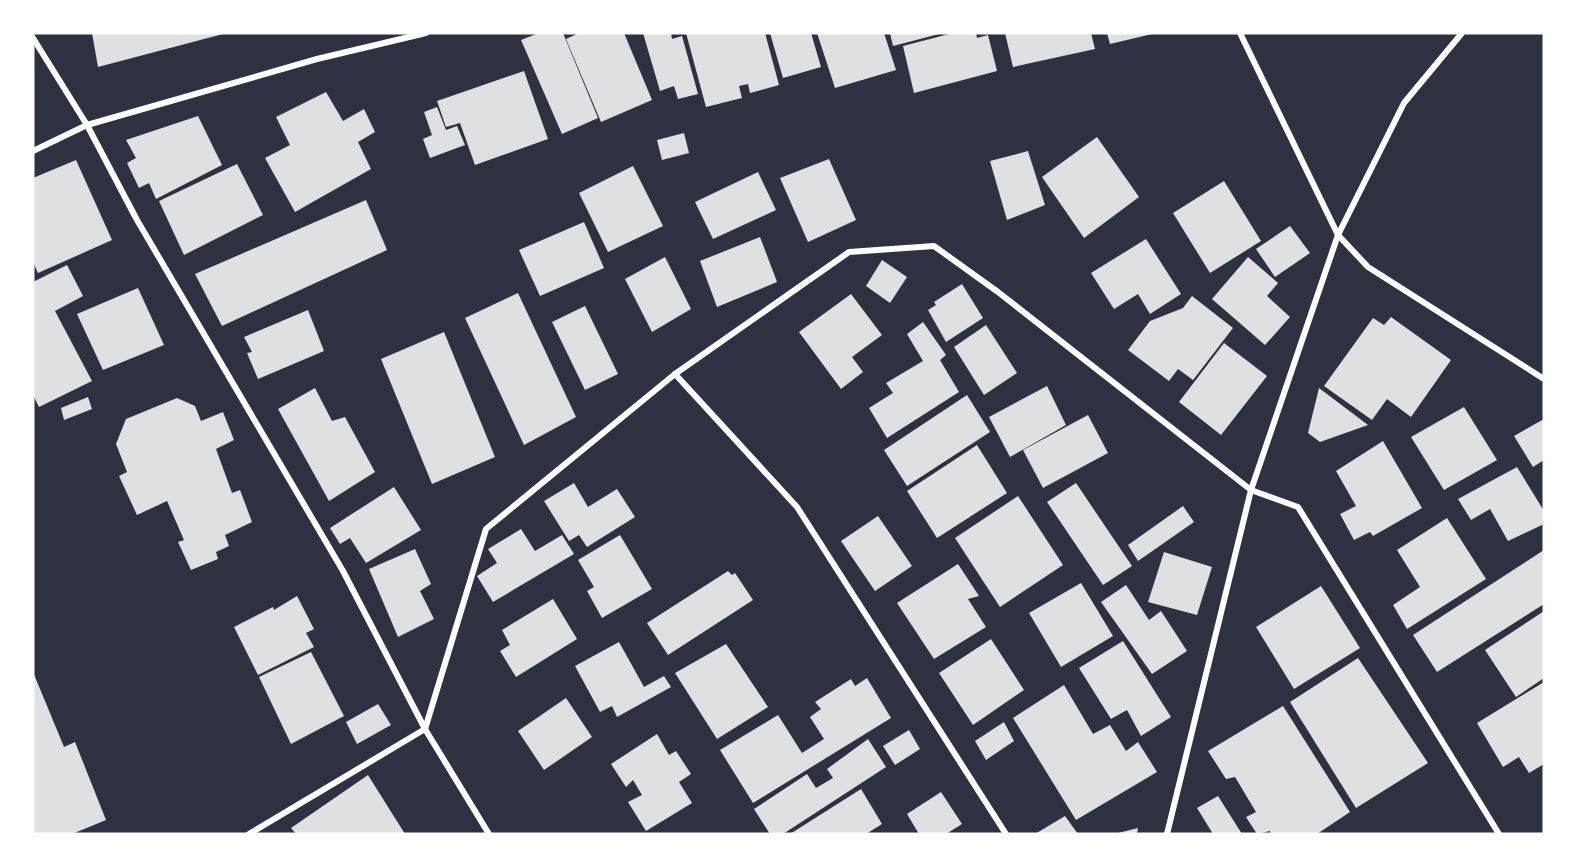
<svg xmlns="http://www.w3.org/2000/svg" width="1577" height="867" font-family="'DM Sans',sans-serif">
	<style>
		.building { fill: #e0e0e3 }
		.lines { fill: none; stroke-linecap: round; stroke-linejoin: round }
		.minor { stroke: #fff; stroke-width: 6 }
	</style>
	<rect width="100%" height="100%" fill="#2d3142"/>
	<!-- building -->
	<g class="building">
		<polygon points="92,33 223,33 223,34 98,67"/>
		<polygon points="539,33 563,33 598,118 562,134 521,40"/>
		<polygon points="579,33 624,33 652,100 601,122 566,39"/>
		<polygon points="643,33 671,33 672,39 682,36 698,94 678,99 674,86 660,91"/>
		<polygon points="686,33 765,33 779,85 750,93 748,84 739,86 742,98 706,107"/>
		<polygon points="770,33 811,33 821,67 783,78"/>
		<polygon points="817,33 884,33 896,70 835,88"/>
		<polygon points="890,33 939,33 939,34 893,46"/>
		<polygon points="953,33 976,33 977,38 988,35 997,71 914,93 903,46"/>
		<polygon points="1005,33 1091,33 1095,49 1013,67"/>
		<polygon points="1107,33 1151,33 1152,34 1110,44"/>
		<polygon points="524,71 548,139 475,165 460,123 446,127 437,101"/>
		<polygon points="326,92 343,121 364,109 375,132 358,142 371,169 295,212 265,158 290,145 276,117"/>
		<polygon points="437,107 446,130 457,126 465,145 430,158 423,139 432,135 424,112"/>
		<polygon points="198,116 222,165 156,199 149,183 139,188 127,163 136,158 126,140"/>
		<polygon points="684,133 689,153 662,160 657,140"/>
		<polygon points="1097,137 1139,197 1084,238 1042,177"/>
		<polygon points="1028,151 1045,205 1007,220 990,161"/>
		<polygon points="829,159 856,220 808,242 780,178"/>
		<polygon points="76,160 112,240 38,273 33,262 33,178"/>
		<polygon points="237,164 263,215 184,255 159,201"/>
		<polygon points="633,166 663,226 608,252 579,193"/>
		<polygon points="758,172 776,210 713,239 695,202"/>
		<polygon points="1224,181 1261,241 1210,273 1173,213"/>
		<polygon points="366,200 387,250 222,326 195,274"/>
		<polygon points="584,222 604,268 540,296 519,250"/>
		<polygon points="1290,226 1310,253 1275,277 1256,249"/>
		<polygon points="760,237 777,282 717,307 700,261"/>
		<polygon points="1146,239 1181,294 1150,314 1138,294 1114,309 1091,273"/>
		<polygon points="665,257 691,309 652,332 625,279"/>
		<polygon points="1248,257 1278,283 1267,296 1290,317 1265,345 1212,299"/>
		<polygon points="882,260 907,277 890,303 866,286"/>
		<polygon points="67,265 83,296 55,311 92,381 39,407 33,395 33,282"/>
		<polygon points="962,284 983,318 946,342 928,310 936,305 934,302"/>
		<polygon points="138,288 164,345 103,370 77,314"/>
		<polygon points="518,293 576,417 524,445 465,318"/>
		<polygon points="851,294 882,335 852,357 863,372 841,389 799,332"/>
		<polygon points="1192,296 1233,328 1193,380 1178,369 1169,381 1128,350 1150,321 1183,308"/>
		<polygon points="585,306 618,374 585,390 552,322"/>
		<polygon points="308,310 324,351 258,379 247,353 252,352 244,337"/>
		<polygon points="1391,317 1451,360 1411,417 1387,399 1372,420 1324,386 1373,318 1384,325"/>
		<polygon points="923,322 946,355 940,360 959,392 887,438 869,408 893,393 886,383 923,361 907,334"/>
		<polygon points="986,325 1017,373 984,395 954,347"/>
		<polygon points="444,332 495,457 432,484 381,359"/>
		<polygon points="1224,343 1267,376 1221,435 1179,402"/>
		<polygon points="1047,386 1066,425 1010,457 989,417"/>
		<polygon points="315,388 332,421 345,417 375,472 329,501 278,409"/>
		<polygon points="1319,388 1368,425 1320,442 1308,433"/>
		<polygon points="967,395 990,432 907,486 884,450"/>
		<polygon points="88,397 92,409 64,420 61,408"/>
		<polygon points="177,398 195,406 201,421 223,412 234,440 216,449 232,493 240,490 252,522 225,535 229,546 216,552 218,559 191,570 178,542 184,540 167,501 137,515 119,476 127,472 116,444 126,419"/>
		<polygon points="1464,407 1497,460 1444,490 1411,437"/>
		<polygon points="1088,415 1108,453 1043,488 1023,450"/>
		<polygon points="1544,419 1544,460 1533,467 1514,436"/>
		<polygon points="1383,441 1422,508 1373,536 1370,532 1354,540 1340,514 1356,506 1336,471"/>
		<polygon points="977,445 1007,493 937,538 907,491"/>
		<polygon points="1517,467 1544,511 1544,524 1508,541 1490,509 1471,520 1458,499"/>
		<polygon points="574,483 588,507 617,489 635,517 587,547 579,535 569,541 544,501"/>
		<polygon points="1076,483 1132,566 1103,585 1047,502"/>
		<polygon points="394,487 421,530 366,563 350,538 340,544 330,528"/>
		<polygon points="1018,496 1063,565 1000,607 955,538"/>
		<polygon points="1183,506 1194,522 1138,561 1128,545"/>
		<polygon points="878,516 912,566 875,591 841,541"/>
		<polygon points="1447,518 1486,579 1407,629 1393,605 1420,587 1397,550"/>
		<polygon points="521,529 535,551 562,535 574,554 493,602 477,576 497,563 488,549"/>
		<polygon points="620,535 652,589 602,618 587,591 594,587 578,560"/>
		<polygon points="415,549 431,584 420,591 434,619 398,637 369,569"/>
		<polygon points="1544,550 1544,604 1437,672 1413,635"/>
		<polygon points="1164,552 1212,567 1197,615 1148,602"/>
		<polygon points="958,564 979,596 968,599 986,627 934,659 897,603"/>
		<polygon points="728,571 732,575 735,573 753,600 668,655 647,623"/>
		<polygon points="1081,583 1113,636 1061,667 1029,613"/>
		<polygon points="1126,585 1149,620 1161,611 1187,651 1152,674 1101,602"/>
		<polygon points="1321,586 1360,648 1294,689 1256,627"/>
		<polygon points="297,596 314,629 306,633 314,647 258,675 234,627 273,607 274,610"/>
		<polygon points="553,599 577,639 516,677 500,651 510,645 502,630"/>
		<polygon points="1544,611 1544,678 1516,697 1485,650"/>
		<polygon points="991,639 1024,690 973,725 939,673"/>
		<polygon points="1123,641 1171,717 1141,736 1127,710 1111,719 1079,668"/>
		<polygon points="619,642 644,687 664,676 671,687 617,717 612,706 600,712 575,666"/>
		<polygon points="726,644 768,707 717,739 675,673"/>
		<polygon points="311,652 344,716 291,744 259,677"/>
		<polygon points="1358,658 1428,763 1356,808 1290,702"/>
		<polygon points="33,672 64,747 75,742 106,820 72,834 33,834"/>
		<polygon points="867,678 891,718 753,803 720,750 778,715 802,753 824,739 810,717 821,709 815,702 851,679 855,686"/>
		<polygon points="1544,682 1544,764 1529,773 1519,757 1503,767 1477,723"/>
		<polygon points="1064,685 1093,734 1110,725 1126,751 1138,742 1157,772 1076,820 1013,718"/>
		<polygon points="566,698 592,737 544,770 518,731"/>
		<polygon points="378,704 391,725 357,744 346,722"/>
		<polygon points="1283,706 1350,812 1317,834 1271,834 1270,831 1257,834 1246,817 1256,812 1235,777 1226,779 1208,751"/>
		<polygon points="1004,722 1014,741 986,760 975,741"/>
		<polygon points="909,730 920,749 895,765 883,746"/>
		<polygon points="657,734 669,755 676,751 691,774 679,782 692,803 646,831 628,802 642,795 633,780 626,787 611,764"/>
		<polygon points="868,739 886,767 783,834 770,834 754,809 807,774 816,788 833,778 827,769"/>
		<polygon points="368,775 405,834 296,834 291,828"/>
		<polygon points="861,789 882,824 866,834 790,834"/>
		<polygon points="941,792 962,824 946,834 919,834 907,814"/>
		<polygon points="1218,796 1242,834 1213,834 1197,808"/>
		<polygon points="1065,816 1078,834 1035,834"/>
		<polygon points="1138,828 1137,834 1118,834 1118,833"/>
	</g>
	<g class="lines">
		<!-- minor -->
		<g class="minor">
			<polyline points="1240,33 1338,235 1368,267 1544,379"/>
			<polyline points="33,38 87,125 137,220 343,571 425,729 489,834"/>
			<polyline points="33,151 87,125 317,59 426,33"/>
			<polyline points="675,374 797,507 1006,834"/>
			<polyline points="249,834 425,729 486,529 675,374 849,252 934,246 998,292 1251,490 1298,507 1499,834"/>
			<polyline points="1167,834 1251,490 1338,235 1404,103 1462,33"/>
		</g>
	</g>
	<!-- border -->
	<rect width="1577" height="867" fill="none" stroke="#ffffff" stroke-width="69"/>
</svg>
